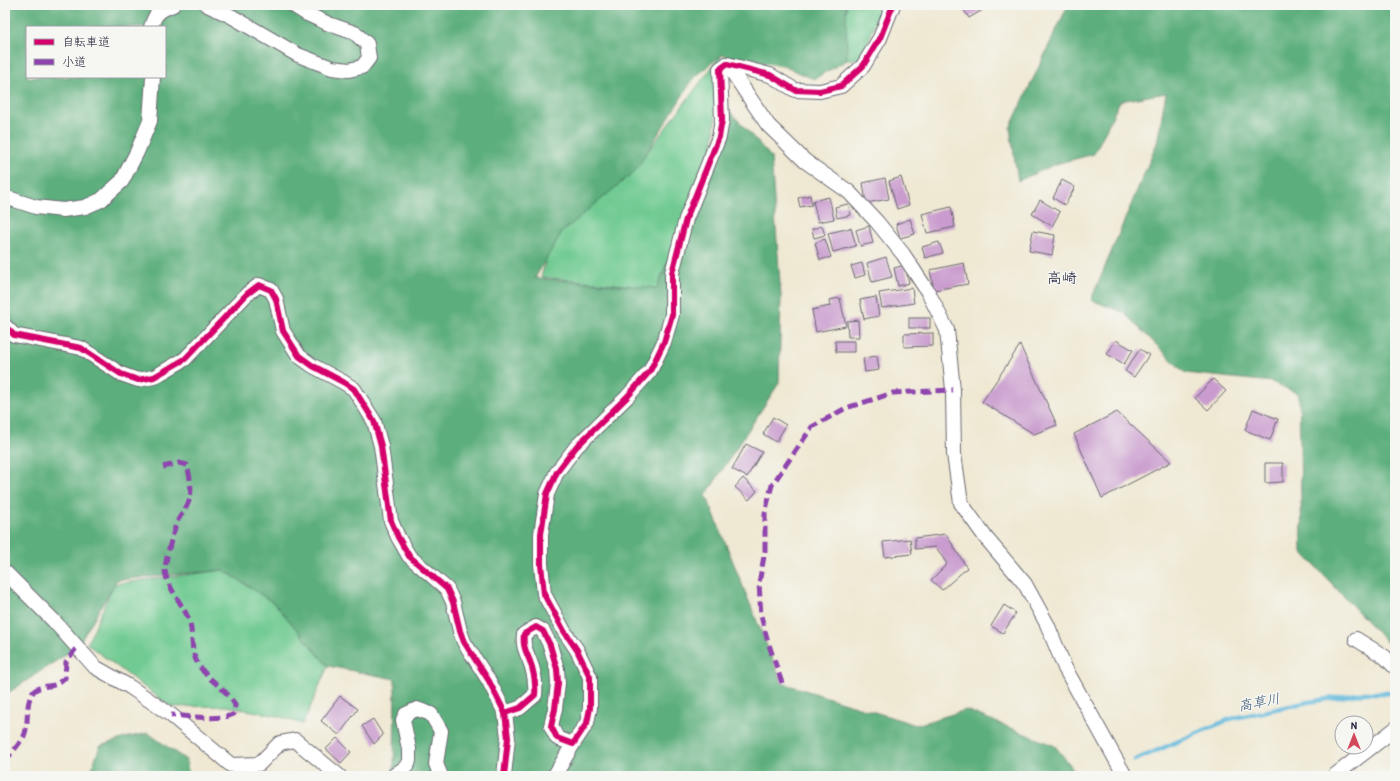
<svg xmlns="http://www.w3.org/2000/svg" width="1400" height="781" font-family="'Patrick Hand','Klee One',sans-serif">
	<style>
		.green { fill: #70ca91; stroke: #497666 }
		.forest { fill: #5cae7b; stroke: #3f685b; fill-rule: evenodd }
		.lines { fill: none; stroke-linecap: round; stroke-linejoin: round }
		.stream { stroke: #5db7db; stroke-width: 4.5 }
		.building { fill: #c99bce }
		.minor-casing { stroke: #6a6770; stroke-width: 16 }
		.minor { stroke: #fff; stroke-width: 14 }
		.quiet { stroke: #8e44ad; stroke-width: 5; stroke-dasharray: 10 5; stroke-linecap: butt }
		.cycleway-casing { stroke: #f6f6f2; stroke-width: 8 }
		.cycleway { stroke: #d6006c; stroke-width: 6 }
		.labels { text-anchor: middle; stroke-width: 3; stroke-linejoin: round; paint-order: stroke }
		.water-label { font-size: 14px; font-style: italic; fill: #375673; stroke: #f6f6f2 }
		.quarter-label { font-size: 15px; fill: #22223b; stroke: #f6f6f2 }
	</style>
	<rect width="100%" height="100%" fill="#f6f6f2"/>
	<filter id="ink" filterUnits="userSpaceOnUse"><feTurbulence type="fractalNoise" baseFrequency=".025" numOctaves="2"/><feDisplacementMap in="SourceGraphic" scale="8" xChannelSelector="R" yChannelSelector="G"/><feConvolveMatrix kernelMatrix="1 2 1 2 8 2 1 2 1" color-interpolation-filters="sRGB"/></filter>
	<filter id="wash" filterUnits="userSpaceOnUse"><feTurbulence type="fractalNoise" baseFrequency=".012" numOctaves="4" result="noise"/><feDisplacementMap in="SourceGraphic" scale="16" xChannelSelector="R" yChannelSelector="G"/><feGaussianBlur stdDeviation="0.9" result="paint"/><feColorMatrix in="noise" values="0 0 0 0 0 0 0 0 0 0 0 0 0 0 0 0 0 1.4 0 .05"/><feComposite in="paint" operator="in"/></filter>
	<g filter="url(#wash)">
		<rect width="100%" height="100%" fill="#efe8d2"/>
		<!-- green -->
		<g class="green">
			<polygon points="846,5 882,5 862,58 847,60"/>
			<polygon points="721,55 712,155 657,288 541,277 554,232 630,175"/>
			<polygon points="224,570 275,604 328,666 303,724 278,716 226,706 171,707 87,644 114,584"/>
		</g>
		<!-- forest -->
		<g class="forest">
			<path d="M5 5H846L847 60 814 79 783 66 721 55 693 79 635 171 562 232 535 278 657 288 728 109 771 157 781 297 779 383 706 495 782 683 916 725 966 710 1055 746 1079 776H390L394 773 395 679 328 666 275 604 224 570 117 580 77 647 5 695ZM27 27H165V77H27Z"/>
			<polygon points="1068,5 1395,5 1395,651 1302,552 1299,394 1272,382 1185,373 1123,312 1091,300 1157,143 1166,93 1120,101 1094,154 1056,164 1018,181 1010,128"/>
			<polygon points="148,733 186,760 189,776 89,776 100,746 125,738"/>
		</g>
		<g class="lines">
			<!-- stream -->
			<polyline class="stream" points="1135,760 1230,719 1308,702 1364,693 1395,693"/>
		</g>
		<g id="blocks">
			<!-- building -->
			<g class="building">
				<polygon points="965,5 991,5 969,18 962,7"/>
				<polygon points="901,177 909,205 897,209 889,181"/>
				<polygon points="885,178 889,199 866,203 863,183"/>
				<polygon points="1062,180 1075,187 1065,205 1053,198"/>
				<polygon points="810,195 812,205 800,207 798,198"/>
				<polygon points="829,197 834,219 818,222 813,201"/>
				<polygon points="1040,200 1060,212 1052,226 1032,214"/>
				<polygon points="848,204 851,215 837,218 835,207"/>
				<polygon points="951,207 955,227 927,233 922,214"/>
				<polygon points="910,219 915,234 900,238 896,224"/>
				<polygon points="822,226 825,235 814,238 812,229"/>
				<polygon points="869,226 873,243 860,246 856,230"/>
				<polygon points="851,228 856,246 833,252 828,233"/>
				<polygon points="1033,231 1055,235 1052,255 1029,251"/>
				<polygon points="825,239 831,257 820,260 815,243"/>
				<polygon points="939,242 943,253 925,258 922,247"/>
				<polygon points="886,257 892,277 872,282 867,263"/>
				<polygon points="862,263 865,275 855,278 851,266"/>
				<polygon points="964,263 968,284 934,290 930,270"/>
				<polygon points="905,265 909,283 898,286 894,268"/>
				<polygon points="912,288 914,303 882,308 879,293"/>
				<polygon points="876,297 879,316 864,319 860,300"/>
				<polygon points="840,298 846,326 816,332 812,310 830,306 829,300"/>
				<rect x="909" y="318" width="21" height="10"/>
				<polygon points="858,320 859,337 848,337 847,321"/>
				<polygon points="933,333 933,346 904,347 904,334"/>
				<polygon points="1116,340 1133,350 1124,364 1107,354"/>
				<polygon points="835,341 854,341 854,352 836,352"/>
				<polygon points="1020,345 1057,425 1034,434 982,402"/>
				<polygon points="1140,349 1149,355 1134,377 1125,371"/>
				<polygon points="877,356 879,370 865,372 863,358"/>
				<polygon points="1213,379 1226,391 1208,410 1195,398"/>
				<polygon points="1253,409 1278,419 1270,440 1245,430"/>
				<polygon points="1117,412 1171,462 1102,498 1074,434"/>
				<polygon points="773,417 786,425 776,442 763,434"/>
				<polygon points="746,444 762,452 747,477 732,469"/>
				<polygon points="1265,463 1283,463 1283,482 1265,483"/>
				<polygon points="743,478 757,491 749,500 735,487"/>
				<polygon points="946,534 967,568 942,590 931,580 947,564 936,547 915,549 915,538"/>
				<polygon points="910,539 912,554 885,557 883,542"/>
				<polygon points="1004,605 1016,613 1003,633 991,626"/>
				<polygon points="340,696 358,709 339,735 321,721"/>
				<polygon points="373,719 383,735 374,744 362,726"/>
				<polygon points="337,738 351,752 341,763 326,749"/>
			</g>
		</g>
	</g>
	<g filter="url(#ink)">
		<use href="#blocks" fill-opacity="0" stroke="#6a6770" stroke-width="1"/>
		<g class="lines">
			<!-- minor casing -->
			<g class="minor-casing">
				<g id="minor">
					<polyline points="207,5 231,16 298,55 332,68 349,70 362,67 369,58 367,44 355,33 329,24 307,14 293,5"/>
					<path d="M151 27C155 13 160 10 173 5"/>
					<polyline points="727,64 768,125 805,161 849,192 877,222 903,254 928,292 947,330 953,390 954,454 961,503 986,538 1025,584 1047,624 1065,668 1125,776"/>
					<polyline points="5,197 36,207 63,210 85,207 101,200 122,181 137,152 150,121 153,77"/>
					<polyline points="5,326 14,335 81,348 121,374 138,380 154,377 185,359 247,294 259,285 271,290 276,299 283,331 299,356 313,366 343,382 354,389 374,421 381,446 391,521 398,537 409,556 447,589 453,602 460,631 464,642 489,681 505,713 508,738 504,776"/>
					<polyline points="5,572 54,621 95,667 130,687 171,715 231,765 259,764 280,743 295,740 339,776"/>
					<polyline points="1356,639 1385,657 1395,667"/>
					<path d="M505 713 520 708 535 695C536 685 535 677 532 667 528 654 522 648 524 634L536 627 543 631 550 645 557 669 558 683 555 709 551 726 557 738 573 744 587 723 590 708V677L577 650 564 631 544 594 541 564V534L547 494 557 472 576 447 627 397 650 371 664 342 672 315V273L686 219 719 137 722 120 720 69 727 64 770 75 795 90 820 91 841 86 863 66 880 38 893 5"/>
					<polyline points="393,776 406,767 409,761 409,749 403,720 406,714 417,709 431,714 441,731 436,764 441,776"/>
					<polyline points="553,776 555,775 573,744"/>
					<polyline points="1334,776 1395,729"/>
				</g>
			</g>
			<!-- minor -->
			<use href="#minor" class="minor"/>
			<!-- quiet -->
			<g class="quiet">
				<path d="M163 467 179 463 187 465C190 476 192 487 190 498 188 506 182 513 178 520 174 528 165 561 165 570 166 586 183 604 189 620 194 635 189 653 200 667 210 682 225 687 235 705L234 714C223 721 185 716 171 715"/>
				<polyline points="782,683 768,642 761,616 759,583 765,551 765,513 772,485 812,427 846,408 893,393 953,390"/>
				<path d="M5 761C11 753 19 745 24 736 30 722 24 702 34 691 40 685 50 687 57 684 60 682 62 679 65 678L66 662 77 647"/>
			</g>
			<!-- cycleway casing -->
			<g class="cycleway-casing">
				<g id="cycleway">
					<polyline points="5,326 14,335 81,348 121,374 138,380 154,377 185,359 247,294 259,285 271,290 276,299 283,331 299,356 313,366 343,382 354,389 374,421 381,446 391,521 398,537 409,556 447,589 453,602 460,631 464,642 489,681 505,713 508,738 504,776"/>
					<path d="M505 713 520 708 535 695C536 685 535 677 532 667 528 654 522 648 524 634L536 627 543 631 550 645 557 669 558 683 555 709 551 726 557 738 573 744 587 723 590 708V677L577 650 564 631 544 594 541 564V534L547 494 557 472 576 447 627 397 650 371 664 342 672 315V273L686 219 719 137 722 120 720 69 727 64 770 75 795 90 820 91 841 86 863 66 880 38 893 5"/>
				</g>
			</g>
			<!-- cycleway -->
			<use href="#cycleway" class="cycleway"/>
		</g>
	</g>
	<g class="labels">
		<!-- water labels -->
		<g class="water-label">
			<text transform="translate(1259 702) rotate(-11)" y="5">高草川</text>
		</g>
		<!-- quarter labels -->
		<g class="quarter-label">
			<text x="1062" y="283">高崎</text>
		</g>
	</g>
	<!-- margin -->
	<rect width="1400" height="781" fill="none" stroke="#f6f6f2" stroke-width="20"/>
	<!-- legend -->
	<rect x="26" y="26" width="140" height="52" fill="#f6f6f2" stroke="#a1a1a9"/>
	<rect x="34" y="39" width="20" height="6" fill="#d6006c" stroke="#a1a1a9"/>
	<text x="62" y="46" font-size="12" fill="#22223b">自転車道</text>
	<rect x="34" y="59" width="20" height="6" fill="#8e44ad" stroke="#a1a1a9"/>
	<text x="62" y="66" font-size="12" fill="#22223b">小道</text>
	<!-- north arrow -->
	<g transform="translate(1354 735)"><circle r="19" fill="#f6f6f2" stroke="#a1a1a9"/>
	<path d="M0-3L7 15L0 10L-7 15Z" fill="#d1495b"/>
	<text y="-6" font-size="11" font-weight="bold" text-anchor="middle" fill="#22223b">N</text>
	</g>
</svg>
